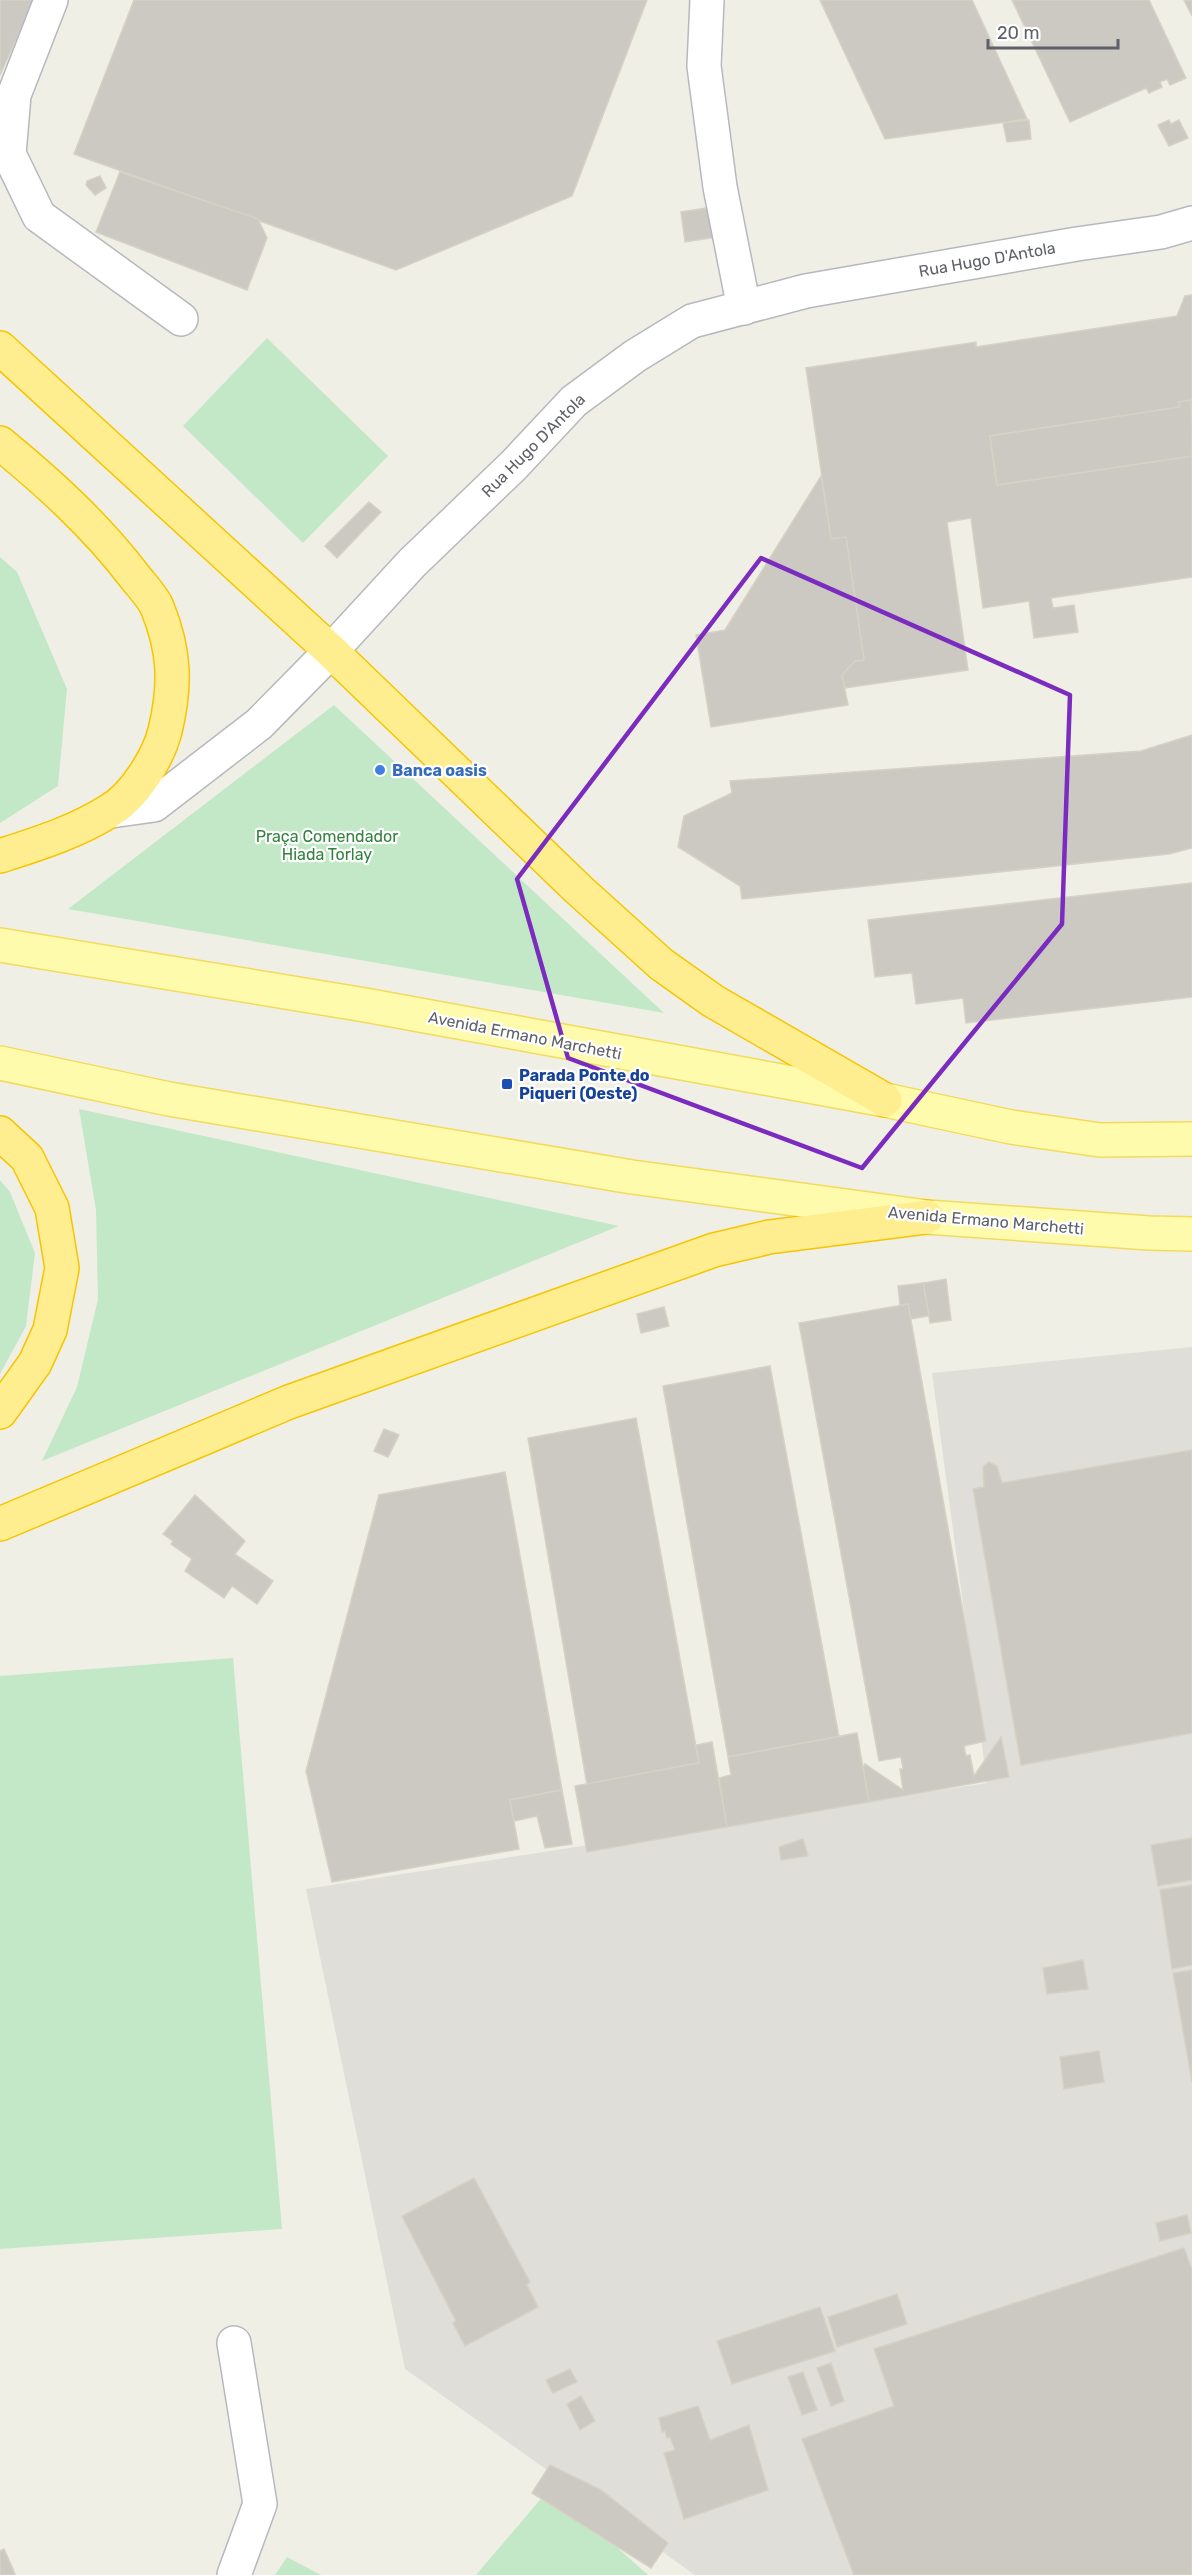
<svg xmlns="http://www.w3.org/2000/svg" width="1192" height="2575" font-family="Rubik,sans-serif">
	<style>
		.industrial { fill: #dfded8 }
		.green { fill: #c3e8c7 }
		.building { fill: #ccc9c3; stroke: #d5d2c4; stroke-width: 1.5 }
		.lines { fill: none; stroke-linecap: round; stroke-linejoin: round }
		.minor-casing { stroke: #b6b8bd; stroke-width: 36 }
		.major-casing { stroke: #f3da5c; stroke-width: 36 }
		.highway-casing { stroke: #f6c500; stroke-width: 36 }
		.minor { stroke: #fff; stroke-width: 33 }
		.major { stroke: #fffbac; stroke-width: 33 }
		.highway { stroke: #feee8f; stroke-width: 33 }
		.marked { fill: none; stroke: #7b2cbf; stroke-width: 4.5; stroke-linejoin: round }
		.shop-dot { fill: #3f7fe0; stroke: #fff; stroke-width: 2 }
		.transit-dot { fill: #1a4fb4; stroke: #fff; stroke-width: 2 }
		.labels { text-anchor: middle; stroke-width: 4.5; stroke-linejoin: round; paint-order: stroke }
		.street-label { font-size: 16px; fill: #5e6167; stroke: #fff }
		.shop-label { font-size: 16px; font-weight: bold; fill: #366cbe; stroke: #fff; text-anchor: start }
		.park-label { font-size: 16px; fill: #33813f; stroke: #fff }
		.transit-label { font-size: 16px; font-weight: bold; fill: #164399; stroke: #fff; text-anchor: start }
	</style>
	<rect width="100%" height="100%" fill="#f0efe6"/>
	<!-- industrial -->
	<polygon class="industrial" points="1192,1347 1192,2575 695,2575 405,2369 306,1889 987,1783 932,1373"/>
	<!-- green -->
	<g class="green">
		<polygon points="267,338 388,456 303,543 183,426"/>
		<polygon points="0,557 17,572 67,689 58,786 0,823"/>
		<polygon points="334,705 664,1013 68,909"/>
		<polygon points="79,1109 619,1226 42,1461 77,1387 98,1299 96,1210"/>
		<polygon points="0,1180 10,1192 35,1253 26,1326 0,1374"/>
		<polygon points="233,1658 282,2229 0,2249 0,1676"/>
		<polygon points="550,2488 648,2575 476,2575"/>
		<polygon points="287,2557 321,2575 275,2575"/>
	</g>
	<!-- building -->
	<g class="building">
		<polygon points="0,0 34,0 0,75"/>
		<polygon points="134,0 647,0 572,196 396,270 74,154"/>
		<polygon points="820,0 972,0 1027,119 885,139"/>
		<polygon points="1012,0 1149,0 1186,78 1170,85 1167,79 1160,82 1162,87 1149,93 1146,88 1070,122"/>
		<polygon points="1184,0 1192,0 1192,16"/>
		<polygon points="1029,120 1031,139 1007,142 1003,123"/>
		<polygon points="1169,120 1171,124 1179,120 1188,138 1169,146 1158,125"/>
		<polygon points="120,172 258,219 267,238 247,290 96,232"/>
		<polygon points="100,176 106,188 95,195 86,185 87,181"/>
		<polygon points="719,206 722,236 685,242 681,212"/>
		<polygon points="1192,295 1192,406 1191,400 1179,402 1180,407 990,436 997,485 1192,456 1192,577 1051,598 1053,608 1074,605 1078,632 1034,638 1029,601 983,608 971,518 947,522 968,670 845,688 842,675 855,661 864,660 846,537 831,539 806,368 976,342 976,347 1177,316 1185,296"/>
		<polygon points="1191,400 1192,456 997,485 990,436 1180,407 1179,402"/>
		<polygon points="821,476 831,539 846,537 864,660 855,661 842,675 848,705 711,727 696,635 725,630"/>
		<polygon points="369,502 381,512 337,558 325,546"/>
		<polygon points="1192,735 1192,848 1169,854 742,899 740,886 678,847 684,816 732,793 730,781 1141,751"/>
		<polygon points="1192,883 1192,997 966,1023 963,998 916,1004 912,973 875,977 868,920"/>
		<polygon points="946,1279 951,1320 930,1323 923,1283"/>
		<polygon points="923,1283 929,1316 911,1319 908,1304 900,1305 898,1286"/>
		<polygon points="908,1304 986,1741 964,1746 966,1756 970,1755 974,1776 1001,1737 1009,1777 869,1802 863,1768 865,1764 903,1790 900,1769 903,1769 901,1757 879,1761 799,1323"/>
		<polygon points="664,1307 669,1326 641,1333 637,1314"/>
		<polygon points="770,1366 839,1737 728,1757 663,1386"/>
		<polygon points="636,1418 699,1763 587,1785 528,1438"/>
		<polygon points="384,1429 399,1435 388,1457 374,1451"/>
		<polygon points="1192,1450 1192,1733 1021,1765 973,1489 984,1487 983,1467 989,1462 997,1466 1002,1483"/>
		<polygon points="505,1472 562,1790 510,1800 519,1849 332,1882 306,1771 379,1495"/>
		<polygon points="195,1495 245,1541 235,1554 273,1581 257,1604 232,1586 224,1598 185,1571 192,1559 171,1544 173,1541 163,1534"/>
		<polygon points="857,1733 869,1802 727,1827 719,1778 731,1775 728,1757"/>
		<polygon points="712,1742 727,1827 587,1852 575,1786 699,1763 696,1745"/>
		<polygon points="562,1790 572,1844 545,1848 537,1816 514,1821 510,1800"/>
		<polygon points="1192,1838 1192,1880 1158,1886 1151,1845"/>
		<polygon points="803,1839 808,1856 781,1860 779,1847"/>
		<polygon points="1192,1885 1192,1965 1172,1969 1160,1890"/>
		<polygon points="1083,1960 1088,1989 1047,1994 1043,1968"/>
		<polygon points="1192,1970 1192,2082 1173,1973"/>
		<polygon points="1099,2051 1104,2082 1064,2089 1060,2057"/>
		<polygon points="474,2178 530,2282 527,2285 538,2307 465,2346 453,2323 456,2321 402,2216"/>
		<polygon points="1187,2215 1191,2233 1160,2241 1156,2223"/>
		<polygon points="1184,2248 1192,2270 1192,2575 854,2575 802,2439 894,2406 874,2349"/>
		<polygon points="897,2294 907,2324 837,2347 828,2317"/>
		<polygon points="820,2307 835,2351 732,2384 717,2341"/>
		<polygon points="831,2363 844,2401 831,2406 817,2368"/>
		<polygon points="570,2369 577,2382 553,2393 546,2380"/>
		<polygon points="803,2372 817,2410 802,2415 788,2377"/>
		<polygon points="581,2396 595,2421 580,2430 567,2404"/>
		<polygon points="698,2406 710,2440 749,2425 768,2490 684,2519 664,2453 675,2450 670,2437 667,2438 665,2431 662,2432 659,2418"/>
		<polygon points="550,2465 601,2490 668,2543 651,2568 532,2493"/>
		<polygon points="4,2549 13,2569 15,2575 0,2575 0,2551"/>
	</g>
	<g class="lines">
		<!-- minor casing -->
		<g class="minor-casing">
			<g id="minor">
				<polyline points="51,0 14,95 9,154 39,216 181,319"/>
				<polyline points="707,0 704,66 720,187 744,308"/>
				<polyline points="111,811 154,805 259,724 331,651 412,563 514,465 574,401 635,356 692,321 806,291 1077,244 1161,232 1192,223"/>
				<polyline points="234,2575 260,2504 234,2343"/>
			</g>
		</g>
		<!-- major casing -->
		<g class="major-casing">
			<g id="major">
				<polyline points="0,945 365,1005 885,1100 1011,1127 1100,1140 1192,1139"/>
				<polyline points="0,1063 169,1099 632,1177 927,1217 1149,1233 1192,1234"/>
			</g>
		</g>
		<!-- highway casing -->
		<g class="highway-casing">
			<g id="highway">
				<polyline points="0,348 331,651 578,889 661,964 713,1001 885,1100"/>
				<path d="M0 443C50 484 96 526 135 577 142 586 152 596 157 607 175 651 176 685 165 731 158 758 134 797 109 811 76 832 37 844 0 856"/>
				<polyline points="0,1133 27,1158 52,1208 62,1268 50,1330 35,1363 0,1412"/>
				<polyline points="0,1524 289,1402 714,1250 769,1237 927,1217"/>
			</g>
		</g>
		<!-- minor -->
		<use href="#minor" class="minor"/>
		<!-- major -->
		<use href="#major" class="major"/>
		<!-- highway -->
		<use href="#highway" class="highway"/>
	</g>
	<!-- marked area -->
	<path class="marked" d="M761 558 1070 695 1062 924 862 1168 568 1058 517 879Z"/>
	<!-- markers -->
	<circle class="shop-dot" cx="380" cy="770" r="6"/>
	<rect class="transit-dot" x="501" y="1078" width="12" height="12" rx="3"/>
	<g class="labels">
		<!-- street labels -->
		<g class="street-label">
			<text transform="translate(987 259) rotate(-10)" y="6">Rua Hugo D'Antola</text>
			<text transform="translate(533 445) rotate(-45)" y="6">Rua Hugo D'Antola</text>
			<text transform="translate(525 1035) rotate(11)" y="6">Avenida Ermano Marchetti</text>
			<text transform="translate(986 1220) rotate(5)" y="6">Avenida Ermano Marchetti</text>
		</g>
		<!-- shop labels -->
		<g class="shop-label">
			<text x="392" y="776">Banca oasis</text>
		</g>
		<!-- park labels -->
		<g class="park-label">
			<text x="327" y="842">Praça Comendador<tspan x="327" dy="18">Hiada Torlay</tspan></text>
		</g>
		<!-- transit labels -->
		<g class="transit-label">
			<text x="519" y="1081">Parada Ponte do<tspan x="519" dy="18">Piqueri (Oeste)</tspan></text>
		</g>
	</g>
	<!-- scale -->
	<path d="M988 39v9h130v-9" fill="none" stroke="#5e6167" stroke-width="3"/>
	<text x="997" y="39" font-size="18" fill="#5e6167" stroke="#ffffff" stroke-width="4.5" paint-order="stroke">20 m</text>
</svg>
